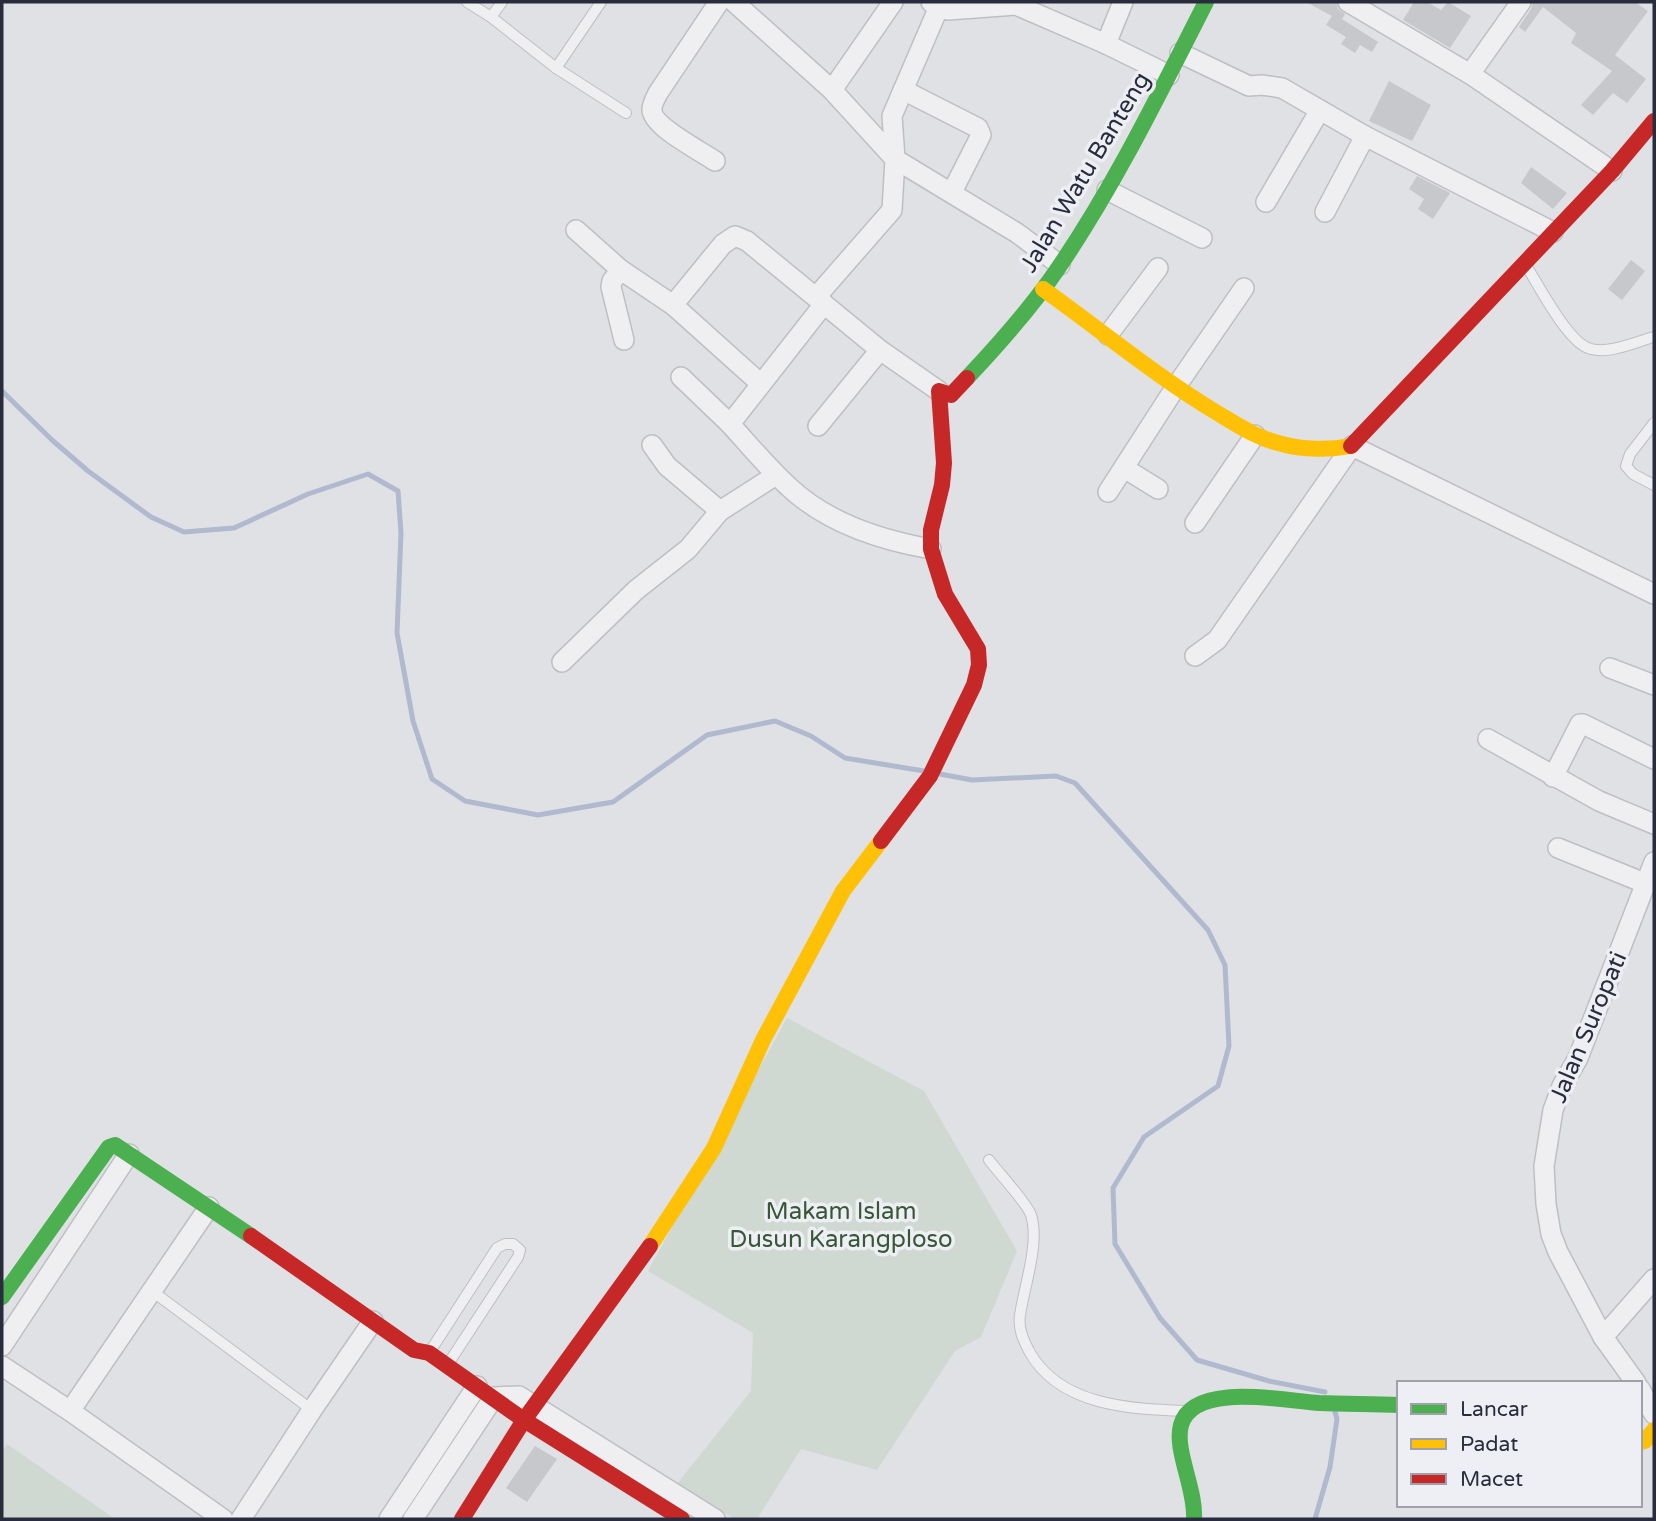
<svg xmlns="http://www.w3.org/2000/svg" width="1656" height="1521" font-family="'Varela Round',sans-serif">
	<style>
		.green { fill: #cfd8d1 }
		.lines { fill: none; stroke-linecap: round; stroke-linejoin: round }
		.stream { stroke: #b0b9ce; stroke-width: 5 }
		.building { fill: #c6c8cc }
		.lane-casing { stroke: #bebfc3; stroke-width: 12 }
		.street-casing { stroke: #bebfc3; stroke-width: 22 }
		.lane { stroke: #efeff2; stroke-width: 10 }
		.street { stroke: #efeff2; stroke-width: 19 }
		.fast { stroke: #4caf50; stroke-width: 16 }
		.slow { stroke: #ffc107; stroke-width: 16 }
		.jam { stroke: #c62828; stroke-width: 16 }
		.labels { text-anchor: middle; stroke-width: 7; stroke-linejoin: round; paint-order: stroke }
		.street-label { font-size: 24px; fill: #292c3c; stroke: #eeeff4 }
		.park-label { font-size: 24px; fill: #375737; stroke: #eeeff4 }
	</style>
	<rect width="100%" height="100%" fill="#e0e1e5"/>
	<!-- green -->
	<g class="green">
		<polygon points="787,1018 924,1091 1017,1251 981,1337 955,1351 877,1470 801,1449 757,1519 735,1519 676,1485 751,1391 753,1333 648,1271"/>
		<polygon points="7,1444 115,1519 2,1519 2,1452"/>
	</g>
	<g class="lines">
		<!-- stream -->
		<g class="stream">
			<polyline points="2,391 52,440 88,471 151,517 184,532 234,528 308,494 368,474 398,491 401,533 397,633 413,721 432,779 465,801 538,815 613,802 707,735 775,721 811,736 845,758 924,771"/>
			<polyline points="940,774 972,780 1056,776 1075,783 1208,930 1225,965 1229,1046 1218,1086 1144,1137 1113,1188 1115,1244 1160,1318 1197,1360 1269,1381 1325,1392"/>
			<polyline points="1315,1519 1330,1467 1337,1419 1335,1412"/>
		</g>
	</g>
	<!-- building -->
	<g class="building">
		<polygon points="1306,2 1336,2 1338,9 1345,14 1342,19 1378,42 1372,52 1360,45 1355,53 1341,44 1346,37 1326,25 1332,16"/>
		<polygon points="1414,2 1427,2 1441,10 1448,2 1471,16 1450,48 1403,20"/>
		<polygon points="1533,2 1635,2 1648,11 1615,55 1646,79 1627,103 1613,93 1593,115 1581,105 1612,71 1571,43 1576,33 1543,7 1525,32 1519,27 1531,9"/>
		<polygon points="1389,81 1431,105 1412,141 1369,121"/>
		<polygon points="1531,167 1567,193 1553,209 1521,183"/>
		<polygon points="1417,176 1450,193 1433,219 1418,209 1424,199 1409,189"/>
		<polygon points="1631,260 1645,271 1622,300 1608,289"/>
		<polygon points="535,1446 557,1459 527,1502 506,1488"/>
	</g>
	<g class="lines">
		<!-- lane casing -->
		<g class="lane-casing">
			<g id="lane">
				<polyline points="467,2 491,17 556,68 626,113"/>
				<polyline points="491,17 502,2"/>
				<polyline points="556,68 601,2"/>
				<path d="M1525 264C1539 285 1568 344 1591 349 1610 354 1635 342 1654 337"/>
				<polyline points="1654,423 1630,454 1626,466 1633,474 1654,485"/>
				<path d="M989 1160C998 1172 1027 1203 1031 1215 1040 1243 1024 1287 1020 1315 1018 1329 1023 1339 1029 1351 1059 1406 1130 1409 1186 1411"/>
				<polyline points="152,1291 312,1410"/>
				<polyline points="429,1353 497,1248 505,1244 513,1244 520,1250 518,1257 448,1364"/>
			</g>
		</g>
		<!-- street casing -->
		<g class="street-casing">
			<g id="street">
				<polyline points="734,2 832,90 895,159 1017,233 1060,265"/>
				<polyline points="931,2 938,8 948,10 1016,5 1106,44 1169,75"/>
				<polyline points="1348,2 1470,74 1612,171"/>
				<polyline points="1106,44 1123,2"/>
				<polyline points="1180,53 1249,86 1262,85 1282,88 1365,136 1553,232"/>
				<polyline points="1470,74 1521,2"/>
				<polyline points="832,90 893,2"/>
				<polyline points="903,90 978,128 981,135 952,192"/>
				<path d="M715 161C701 151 651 126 652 109 652 104 656 97 658 93L719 2"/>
				<polyline points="1107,190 1202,238"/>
				<polyline points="1266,202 1320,110"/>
				<polyline points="1325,212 1365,136"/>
				<polyline points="576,230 621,270 673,305 761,384"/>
				<polyline points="621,270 612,281 611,287 624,340"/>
				<polyline points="816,297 892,210 895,159 892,116 941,2"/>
				<path d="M824 304 730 424C749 445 768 468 789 487 827 523 880 540 931 549"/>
				<polyline points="673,305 723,244 735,236 747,241 880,350 939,391"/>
				<polyline points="1108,335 1158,268"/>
				<polyline points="681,377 730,424"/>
				<polyline points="818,426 880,350"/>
				<polyline points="652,445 667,466 720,511"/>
				<polyline points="1124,468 1158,489"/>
				<polyline points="1108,492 1175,388 1244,288"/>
				<polyline points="1195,523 1255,435"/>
				<polyline points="1195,656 1217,640 1352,446 1654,594"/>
				<polyline points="562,662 636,590 688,549 720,511 776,475"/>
				<polyline points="1610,668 1654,685"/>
				<polyline points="1488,739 1599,801 1654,824"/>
				<polyline points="1553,777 1580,724 1583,724 1654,759"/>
				<polyline points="1558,848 1647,884"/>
				<polyline points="1603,1337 1654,1279"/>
				<polyline points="2,1346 129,1154"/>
				<polyline points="2,1366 70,1411 223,1519"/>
				<polyline points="1636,1383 1603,1337 1558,1252 1551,1234 1546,1204 1544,1166 1553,1110 1562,1086 1578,1058 1654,862"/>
				<polyline points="1640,1389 1654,1414"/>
				<polyline points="70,1411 209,1207"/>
				<polyline points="241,1519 312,1410 373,1321"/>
				<polyline points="389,1519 477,1386"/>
				<polyline points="413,1519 494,1397 519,1396 715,1519"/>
			</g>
		</g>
		<!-- lane -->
		<use href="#lane" class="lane"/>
		<!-- street -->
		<use href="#street" class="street"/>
		<!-- fast -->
		<g class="fast">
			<path d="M967 378C1000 343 1032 307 1059 267 1116 183 1160 92 1206 2"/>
			<polyline points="2,1297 109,1147 115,1145 251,1236"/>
			<path d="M1194 1519C1196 1489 1174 1450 1181 1425 1193 1381 1286 1401 1319 1403 1346 1404 1372 1404 1399 1405"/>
		</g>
		<!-- slow -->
		<g class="slow">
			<path d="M1043 289C1102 331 1157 377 1219 414 1239 426 1259 439 1282 444 1303 450 1330 450 1351 446"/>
			<polyline points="650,1246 714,1148 763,1040 843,891 881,841"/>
			<polyline points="1640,1442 1645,1441 1654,1430"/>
		</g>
		<!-- jam -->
		<g class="jam">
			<polyline points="1351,446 1612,171 1654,121"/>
			<polyline points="881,841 930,776 974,685 979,665 978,649 945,594 931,549 931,530 942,485 944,463 939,391 951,395 967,378"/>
			<polyline points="251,1236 414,1350 429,1353 524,1420 682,1519"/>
			<polyline points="462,1519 524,1420 650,1246"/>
		</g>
	</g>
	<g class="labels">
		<!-- street labels -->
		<g class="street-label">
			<text transform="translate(1085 172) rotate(-59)" y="8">Jalan Watu Banteng</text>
			<text transform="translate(1588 1027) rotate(-67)" y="8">Jalan Suropati</text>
		</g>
		<!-- park labels -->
		<g class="park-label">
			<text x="841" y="1219">Makam Islam<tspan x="841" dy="28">Dusun Karangploso</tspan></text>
		</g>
	</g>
	<!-- border -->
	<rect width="1656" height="1521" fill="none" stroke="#292c3c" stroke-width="7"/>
	<!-- legend -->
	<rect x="1397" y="1381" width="245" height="126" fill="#eeeff4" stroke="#9fa1aa" stroke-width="2"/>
	<rect x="1411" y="1404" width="35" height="10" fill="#4caf50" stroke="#9fa1aa" stroke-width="2"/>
	<text x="1460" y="1416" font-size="21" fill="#292c3c">Lancar</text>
	<rect x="1411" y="1439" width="35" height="10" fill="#ffc107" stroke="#9fa1aa" stroke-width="2"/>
	<text x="1460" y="1451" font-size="21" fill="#292c3c">Padat</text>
	<rect x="1411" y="1474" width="35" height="10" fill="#c62828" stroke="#9fa1aa" stroke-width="2"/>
	<text x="1460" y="1486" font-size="21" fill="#292c3c">Macet</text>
</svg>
